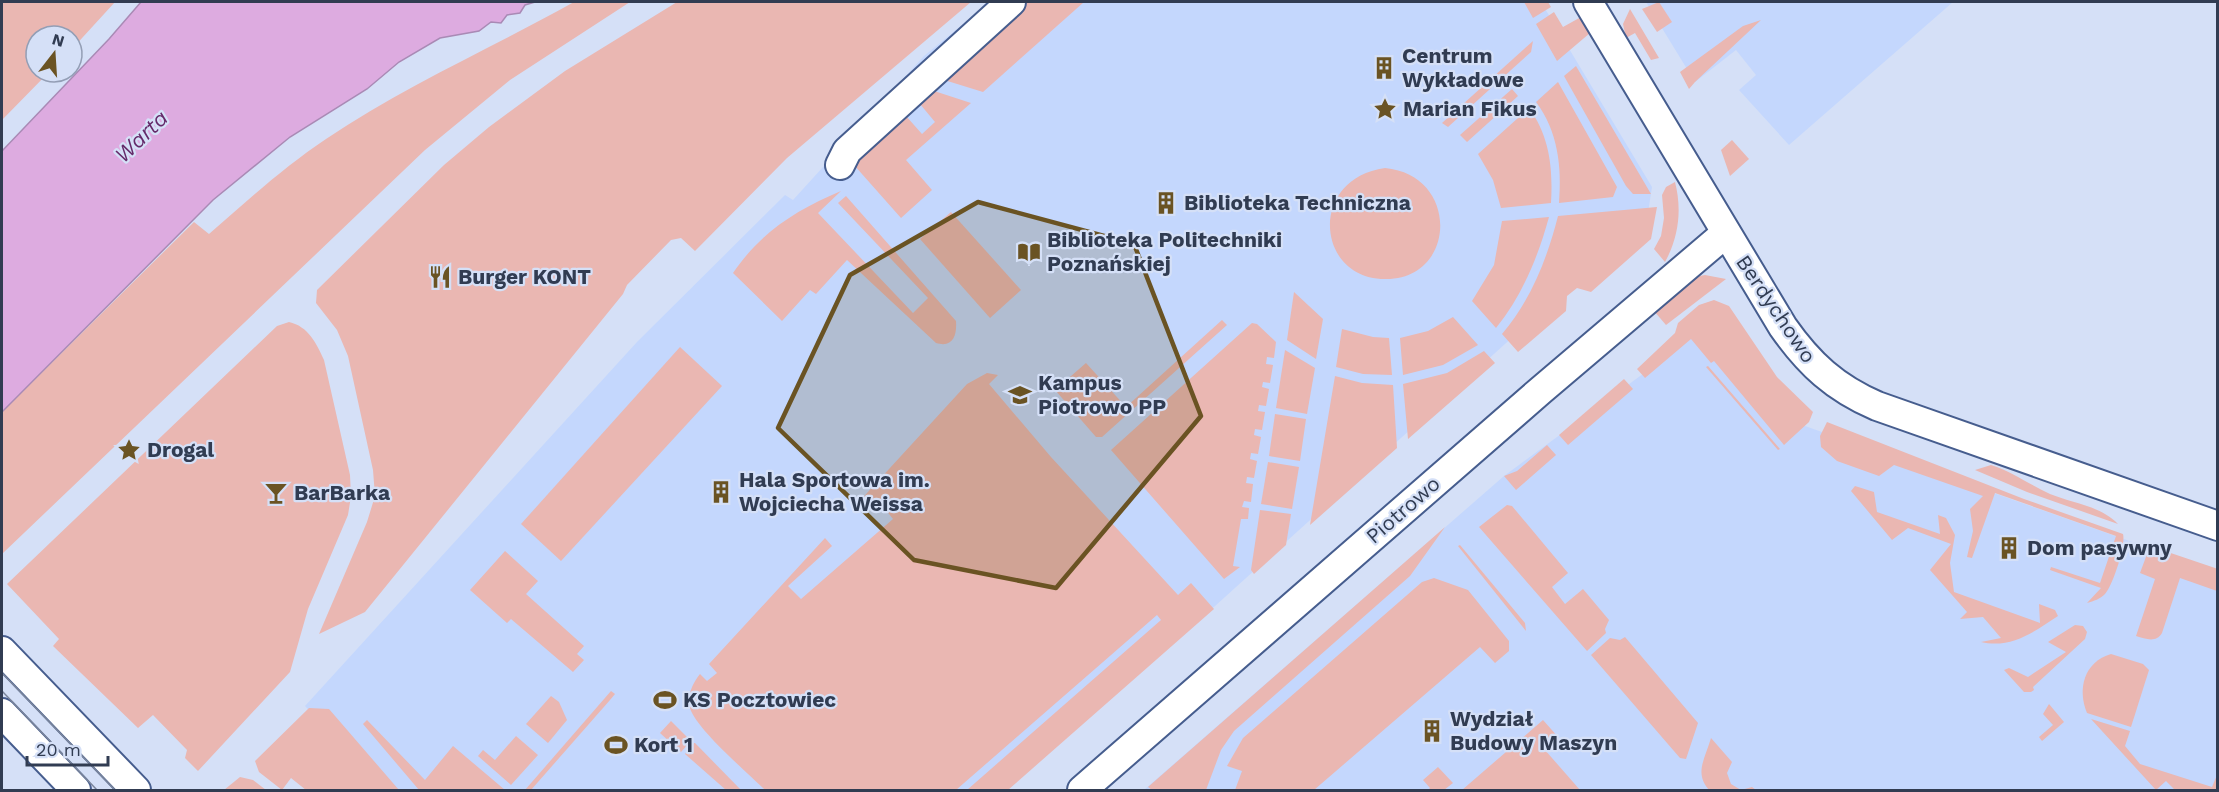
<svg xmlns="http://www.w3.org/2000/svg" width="2219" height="792" font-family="'Work Sans',sans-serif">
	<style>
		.built { fill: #c4d7fd }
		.green { fill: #eab7b2 }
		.water { fill: #ddabe0; stroke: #a98ab5; stroke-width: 1.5 }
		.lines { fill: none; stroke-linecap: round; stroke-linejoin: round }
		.minor-casing { stroke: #465d8e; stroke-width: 32 }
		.minor { stroke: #fff; stroke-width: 28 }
		.tram { stroke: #7b869c; stroke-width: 1.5 }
		.marked { fill: #6a5323; fill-opacity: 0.2; stroke: #6a5323; stroke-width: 4.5; stroke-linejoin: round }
		.labels { text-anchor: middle; stroke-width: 4.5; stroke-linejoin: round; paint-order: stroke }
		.poi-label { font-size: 21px; font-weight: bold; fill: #313c52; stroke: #d5e0f7; text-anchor: start }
		.street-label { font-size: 21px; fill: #313c52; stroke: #d5e0f7 }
		.water-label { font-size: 22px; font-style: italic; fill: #652a6a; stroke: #d5e0f7 }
	</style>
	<rect width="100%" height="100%" fill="#d5e0f7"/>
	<!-- built -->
	<g class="built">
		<polygon points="990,2 1541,2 1652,187 1647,219 1568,287 1204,616 1005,790 382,790 305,706 637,342 785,195 793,200 924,56"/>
		<polygon points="1646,2 1953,2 1789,145 1739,90 1756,75 1736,50 1695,82"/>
		<polygon points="1714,319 1805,426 2217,572 2217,790 1144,790 1504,476 1685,343"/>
	</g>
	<!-- green -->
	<g class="green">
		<polygon points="2,2 115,2 72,49 72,36 36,36 36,72 49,72 2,120"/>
		<path d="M574 2H630L510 80 425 150 2 554V412L194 222 209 234C247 201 284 167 326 139 404 86 492 48 574 2Z"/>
		<polygon points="677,2 971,2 787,158 695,251 681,238 671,240 627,285 623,294 365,612 319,634 367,522 375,496 373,470 348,356 337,330 316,303 317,290 444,165 489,127 565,71"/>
		<polygon points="1026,2 1084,2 983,92 941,79"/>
		<polygon points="1524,2 1548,2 1551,7 1533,18"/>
		<polygon points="1659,2 1672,22 1657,32 1642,9"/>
		<polygon points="1630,9 1659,58 1651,60 1635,33 1626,38 1623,24"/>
		<polygon points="1554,12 1563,27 1581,17 1590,33 1557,61 1536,24"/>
		<polygon points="1761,20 1695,82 1689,89 1680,72 1743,26"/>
		<polygon points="1533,41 1531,52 1448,127 1442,123"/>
		<polygon points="1576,66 1651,194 1633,194 1626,186 1564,76"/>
		<path d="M1558 82 1617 187 1613 197 1559 203C1562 167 1558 131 1536 102Z"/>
		<polygon points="928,89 971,103 906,160 932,190 901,218 854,165 856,156 906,116 922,134 935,122 920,104"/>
		<polygon points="1512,89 1518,96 1467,142 1460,135"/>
		<path d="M1529 108C1550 137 1553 169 1551 203L1501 208 1493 180 1478 154Z"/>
		<polygon points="1732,140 1749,159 1730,176 1721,150"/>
		<path d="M1385 168C1460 175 1457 279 1386 279 1316 280 1307 179 1385 168Z"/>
		<path d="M1675 182C1682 209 1679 237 1665 262L1654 249 1661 236 1664 218 1662 195 1666 187Z"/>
		<path d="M841 191 818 213 913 313 928 298 838 203 846 196 956 321C957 336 953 348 936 343L847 260 816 294 810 290 782 321 733 273C761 232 796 210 841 191Z"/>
		<path d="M1657 207 1651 239 1591 292 1577 288 1567 296 1566 311 1518 352 1502 334C1531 300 1547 259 1558 216Z"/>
		<polygon points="951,212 1021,290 990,318 920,239"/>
		<path d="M1549 217C1538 257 1522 296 1496 328L1472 301 1494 265 1502 221Z"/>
		<polygon points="1705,275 1726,279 1666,325 1654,311 1695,277"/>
		<polygon points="1294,292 1323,319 1316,359 1287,340"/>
		<polygon points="1714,300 1729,306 1777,377 1813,412 1809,422 1784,445 1714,361 1711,363 1691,339 1645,378 1637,369 1675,333 1678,323 1699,305"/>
		<polygon points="1453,317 1478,345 1443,365 1403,375 1400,338 1428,331"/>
		<polygon points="1222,320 1227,325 1102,437 1096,437 1055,390 1086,363 1126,407"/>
		<path d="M289 322C308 326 317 344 324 360L350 475 351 496 348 515 308 609 290 672 198 771 185 758 187 750 153 715 138 728 53 646 59 639 7 584 277 326Z"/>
		<polygon points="1252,323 1257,324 1276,342 1274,358 1267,357 1266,364 1273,365 1270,383 1263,382 1262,387 1269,389 1266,406 1259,405 1258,411 1265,412 1262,430 1255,429 1254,435 1261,437 1258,454 1251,453 1250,459 1257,461 1254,478 1247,477 1246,483 1253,484 1251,502 1244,501 1242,507 1249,508 1248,519 1241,519 1233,566 1240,567 1224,579 1111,450"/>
		<polygon points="1342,329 1373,337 1389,338 1392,375 1363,374 1336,367"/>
		<polygon points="680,347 722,386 561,561 521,524"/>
		<polygon points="1285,350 1315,368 1307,414 1276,408"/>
		<polygon points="1484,351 1495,363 1408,439 1403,384 1447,373"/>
		<polygon points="1708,366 1780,449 1778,450 1706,367"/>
		<path d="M987 373 998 375 989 384 1051 457 1178 595 1191 583 1214 609 1008 790H967L1161 620 1157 615 956 790H765C749 774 696 729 690 708 687 696 692 684 700 674L707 681 717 673 709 664 825 538 832 546 788 586 801 599 893 519 881 504 878 506 870 497 858 507 856 505 967 384Z"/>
		<polygon points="1335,376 1362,383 1393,385 1397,448 1310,525"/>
		<polygon points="1624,379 1633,389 1568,445 1559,435"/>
		<polygon points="1275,414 1306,419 1300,461 1269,456"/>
		<path d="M1827 422 2024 499 2123 534C2126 545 2113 585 2105 594 2100 599 2094 601 2087 603L2101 588 2050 570 2051 567 2100 583 2116 536 1995 493 1972 558 1967 557 1973 531 1970 509 1983 496 1894 465 1879 476 1837 461 1821 447 1820 436Z"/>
		<polygon points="1547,445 1556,455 1516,490 1504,476 1517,471"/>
		<polygon points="1268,462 1299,467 1292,509 1261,504"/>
		<path d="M1991 465C2013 472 2030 485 2050 494 2072 503 2101 506 2118 524L2027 492 1975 470Z"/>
		<path d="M1855 486 1874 492 1877 512 1940 534 1938 515 1946 518 1955 535 1950 563 1954 592 2040 623 2039 604 2055 610 2058 616C2034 632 2011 649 1981 642L2001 638 1983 617 1960 619 1967 612 1930 570 1951 544 1908 528 1892 540 1851 491Z"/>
		<polygon points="1507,505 1512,506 1568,573 1552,587 1565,604 1583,589 1609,620 1605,629 1606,633 1587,651 1479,527"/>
		<polygon points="1260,510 1291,514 1286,545 1254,574 1251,570"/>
		<polygon points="1445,527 1410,576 1234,731 1221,750 1206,790 1152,790 1148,787"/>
		<polygon points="1460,545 1525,623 1526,631 1458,546"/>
		<path d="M2150 546 2218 569 2217 591 2180 578 2162 633C2156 643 2146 639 2136 636L2155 579 2140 573Z"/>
		<polygon points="505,551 538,581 526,594 584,646 577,654 584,660 573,672 511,619 507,623 470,590"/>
		<polygon points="1434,578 1468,590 1509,641 1509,651 1495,663 1480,647 1314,790 1235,790 1242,771 1227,766 1243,738 1422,582"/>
		<polygon points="2075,625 2083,626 2087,632 2085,639 2033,687 2034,690 2031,692 2024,692 2004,670 2009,668 2028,677 2066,652 2048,642"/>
		<polygon points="1625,637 1698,723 1686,759 1680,758 1591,655 1610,638 1620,640"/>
		<path d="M2111 654 2143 664 2149 670 2131 727 2087 713C2077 689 2084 662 2111 654Z"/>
		<polygon points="611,691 615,694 610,700 531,790 525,790"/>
		<polygon points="551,696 559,702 567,720 548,743 526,724"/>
		<polygon points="2049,704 2064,722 2042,741 2039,737 2053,725 2043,714"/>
		<polygon points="309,708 329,709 399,790 306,790 291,778 282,790 259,772 255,761"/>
		<polygon points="2091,719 2130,731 2125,746 2140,764 2212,787 2217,775 2217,790 2175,790 2166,781 2156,790"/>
		<polygon points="367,720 425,780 453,746 505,790 419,790 363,724"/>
		<polygon points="1543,720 1559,738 1545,750 1580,790 1462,790"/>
		<polygon points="671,721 691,741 681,752 660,733"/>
		<polygon points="516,736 538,755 511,785 478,756 483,750 495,760"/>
		<path d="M1711 738 1732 762 1727 773 1731 784 1741 790 1752 787 1756 790H1709C1694 773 1705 759 1711 738Z"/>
		<polygon points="694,743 695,743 741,790 726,790 685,754"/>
		<polygon points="1438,767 1453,783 1444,790 1428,790 1430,788 1423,780"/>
		<polygon points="240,777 253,780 266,790 224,790"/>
	</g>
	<!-- water -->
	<polygon class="water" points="141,2 535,2 525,5 520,13 507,15 501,23 491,22 479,31 440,38 399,62 367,89 290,137 213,200 2,412 2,151 109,39"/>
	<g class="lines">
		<!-- minor casing -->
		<g class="minor-casing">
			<g id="minor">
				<path d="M1588 2 1783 327C1809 364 1835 388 1877 406L2218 526"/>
				<polyline points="840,165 847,151 1011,2"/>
				<polyline points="2,651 136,790"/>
				<polyline points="2,713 76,790"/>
				<polyline points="1082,790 1540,391 1726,233"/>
			</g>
		</g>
		<!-- minor -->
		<use href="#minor" class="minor"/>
		<!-- tram -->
		<g class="tram">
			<polyline points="2,673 115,790"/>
			<polyline points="2,691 97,790"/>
		</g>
	</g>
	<!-- marked area -->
	<path class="marked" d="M978 202 1134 244 1201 416 1056 588 914 560 778 428 850 275Z"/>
	<!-- icons -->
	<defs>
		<g id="building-bare" transform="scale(1.8)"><path d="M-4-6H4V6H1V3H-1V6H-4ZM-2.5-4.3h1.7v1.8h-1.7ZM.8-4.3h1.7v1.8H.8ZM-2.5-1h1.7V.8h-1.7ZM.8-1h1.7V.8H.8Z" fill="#6a5323" stroke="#d5e0f7" stroke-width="2.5" paint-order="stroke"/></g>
		<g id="sight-bare" transform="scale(1.8)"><path d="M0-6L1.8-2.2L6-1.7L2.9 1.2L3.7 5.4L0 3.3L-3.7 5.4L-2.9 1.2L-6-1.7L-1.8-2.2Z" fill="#6a5323" stroke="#d5e0f7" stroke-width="2.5" paint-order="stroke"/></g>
		<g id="library-bare" transform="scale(1.8)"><path d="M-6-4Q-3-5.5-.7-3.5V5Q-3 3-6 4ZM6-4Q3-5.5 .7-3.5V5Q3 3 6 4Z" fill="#6a5323" stroke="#d5e0f7" stroke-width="2.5" paint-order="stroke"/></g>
		<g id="restaurant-bare" transform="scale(1.8)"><path d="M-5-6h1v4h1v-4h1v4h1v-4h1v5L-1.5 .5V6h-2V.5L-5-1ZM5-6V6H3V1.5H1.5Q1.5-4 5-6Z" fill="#6a5323" stroke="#d5e0f7" stroke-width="2.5" paint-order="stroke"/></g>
		<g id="university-bare" transform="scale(1.8)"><path d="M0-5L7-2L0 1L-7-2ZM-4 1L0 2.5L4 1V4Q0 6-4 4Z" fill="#6a5323" stroke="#d5e0f7" stroke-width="2.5" paint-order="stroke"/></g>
		<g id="bar-bare" transform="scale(1.8)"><path d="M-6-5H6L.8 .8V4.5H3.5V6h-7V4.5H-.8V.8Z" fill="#6a5323" stroke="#d5e0f7" stroke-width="2.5" paint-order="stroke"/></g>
		<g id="stadium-bare" transform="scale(1.8)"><path d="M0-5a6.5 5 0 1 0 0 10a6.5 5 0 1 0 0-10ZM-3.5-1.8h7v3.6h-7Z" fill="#6a5323" stroke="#d5e0f7" stroke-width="2.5" paint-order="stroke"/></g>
	</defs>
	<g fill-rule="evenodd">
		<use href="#building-bare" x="1384" y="68"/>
		<use href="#sight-bare" x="1385" y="109"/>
		<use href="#building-bare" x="1166" y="203"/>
		<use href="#library-bare" x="1029" y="252"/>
		<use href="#restaurant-bare" x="440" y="277"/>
		<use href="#university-bare" x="1020" y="395"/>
		<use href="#sight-bare" x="129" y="450"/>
		<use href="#building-bare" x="721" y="492"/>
		<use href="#bar-bare" x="276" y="493"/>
		<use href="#building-bare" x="2009" y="548"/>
		<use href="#stadium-bare" x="665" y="700"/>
		<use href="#building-bare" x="1432" y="731"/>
		<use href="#stadium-bare" x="616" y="745"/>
	</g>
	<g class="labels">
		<!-- poi labels -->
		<g class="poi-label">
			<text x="1402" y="63">Centrum<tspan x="1402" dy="24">Wykładowe</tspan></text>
			<text x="1403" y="116">Marian Fikus</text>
			<text x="1184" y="210">Biblioteka Techniczna</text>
			<text x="1047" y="247">Biblioteka Politechniki<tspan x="1047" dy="24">Poznańskiej</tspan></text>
			<text x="458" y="284">Burger KONT</text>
			<text x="1038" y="390">Kampus<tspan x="1038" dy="24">Piotrowo PP</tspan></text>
			<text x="147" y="457">Drogal</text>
			<text x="739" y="487">Hala Sportowa im.<tspan x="739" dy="24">Wojciecha Weissa</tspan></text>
			<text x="294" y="500">BarBarka</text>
			<text x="2027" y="555">Dom pasywny</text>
			<text x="683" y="707">KS Pocztowiec</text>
			<text x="1450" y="726">Wydział<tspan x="1450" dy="24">Budowy Maszyn</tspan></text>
			<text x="634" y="752">Kort 1</text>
		</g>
		<!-- street labels -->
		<g class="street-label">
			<text transform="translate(1776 309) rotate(56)" y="7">Berdychowo</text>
			<text transform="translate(1403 510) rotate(-41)" y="7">Piotrowo</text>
		</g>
		<!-- water labels -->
		<g class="water-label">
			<text transform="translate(141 136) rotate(-44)" y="8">Warta</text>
		</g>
	</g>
	<!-- border -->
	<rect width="2219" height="792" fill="none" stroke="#313c52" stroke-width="6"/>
	<!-- north arrow -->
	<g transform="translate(54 54) rotate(17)"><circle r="28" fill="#d5e0f7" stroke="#939eb5" stroke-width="1.5"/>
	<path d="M0-4.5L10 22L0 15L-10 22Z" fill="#6a5323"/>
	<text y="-9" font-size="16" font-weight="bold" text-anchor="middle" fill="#313c52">N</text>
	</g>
	<!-- scale -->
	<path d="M27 756v9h81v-9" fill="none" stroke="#313c52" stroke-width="3"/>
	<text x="36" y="756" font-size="18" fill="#313c52" stroke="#d5e0f7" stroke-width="4.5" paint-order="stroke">20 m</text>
</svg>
